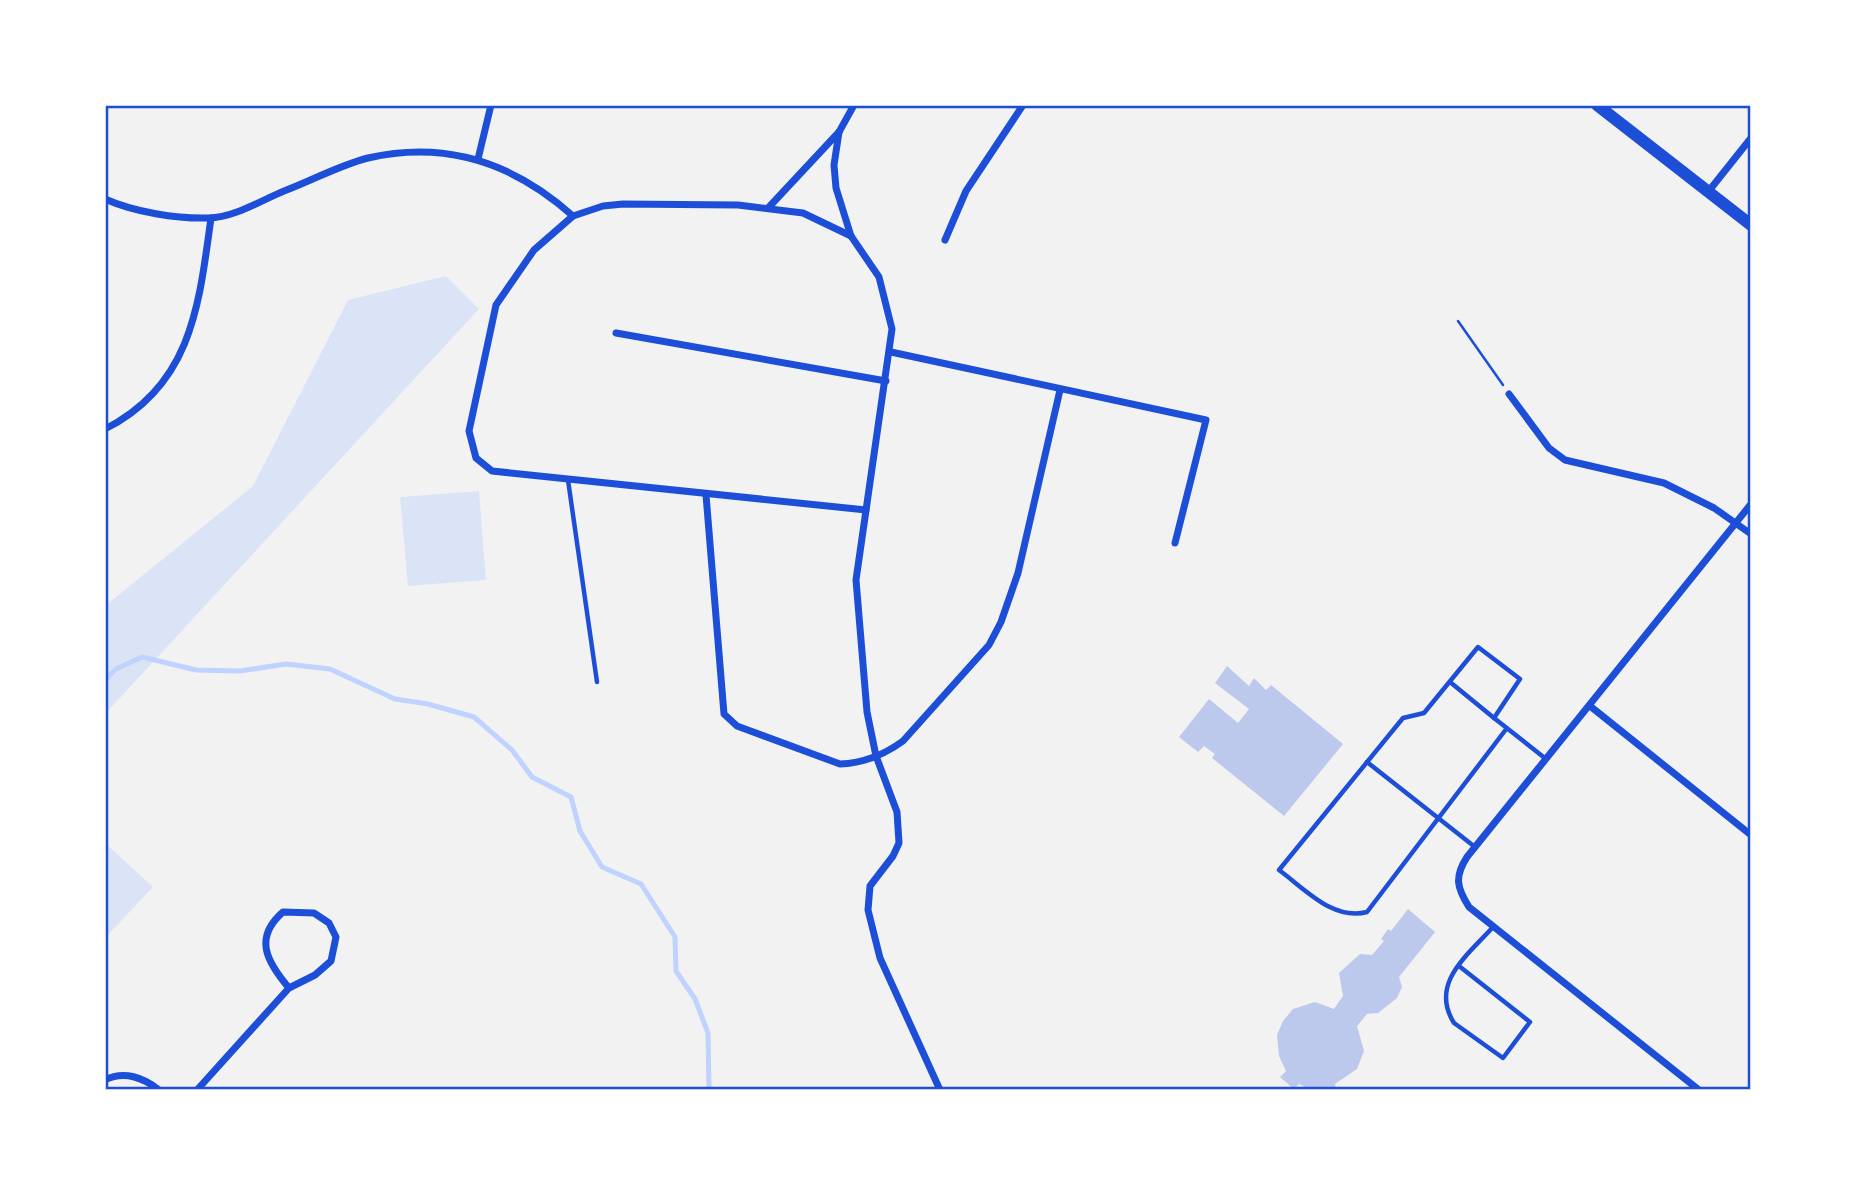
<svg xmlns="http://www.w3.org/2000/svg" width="1856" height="1195" font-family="'Roboto Condensed',sans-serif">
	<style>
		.green { fill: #dbe4f7 }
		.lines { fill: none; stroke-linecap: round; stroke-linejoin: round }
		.stream { stroke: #bfd3fe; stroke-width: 5 }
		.building { fill: #bdc9ec }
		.path { stroke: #1d4ed8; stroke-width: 2.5 }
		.service { stroke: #1d4ed8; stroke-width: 4.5 }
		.minor { stroke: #1d4ed8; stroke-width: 7 }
		.secondary { stroke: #1d4ed8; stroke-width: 12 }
		.neatline { fill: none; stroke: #1d4ed8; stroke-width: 2.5 }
	</style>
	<rect width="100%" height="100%" fill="#f2f2f2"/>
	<!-- green -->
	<g class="green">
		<polygon points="446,276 479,309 105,714 105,606 253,486 348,300"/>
		<polygon points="479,491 486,580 408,586 400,497"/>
		<polygon points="105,843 153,887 105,938"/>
	</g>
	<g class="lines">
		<!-- stream -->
		<polyline class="stream" points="105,680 116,669 142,657 196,670 240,671 286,664 330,669 395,699 428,704 474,717 512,750 532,777 571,797 580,831 602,867 641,884 675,937 676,971 695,999 708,1033 709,1090"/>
	</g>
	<!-- building -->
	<g class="building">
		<polygon points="1227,666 1249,686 1254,678 1266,690 1271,685 1343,744 1284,816 1212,758 1215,754 1204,746 1198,752 1179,737 1209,699 1238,723 1249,709 1215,683"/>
		<polygon points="1408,909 1435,932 1399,977 1402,987 1397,998 1378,1013 1367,1014 1357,1026 1364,1051 1357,1069 1335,1084 1336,1090 1311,1090 1299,1084 1294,1089 1280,1077 1286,1071 1279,1056 1277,1035 1283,1021 1293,1009 1315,1002 1334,1009 1343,996 1339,973 1360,954 1372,955 1384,941 1381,939 1388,929 1391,931"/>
	</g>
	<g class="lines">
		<!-- path -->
		<polyline class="path" points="1458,321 1503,385"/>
		<!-- service -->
		<g class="service">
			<polyline points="568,480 597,682"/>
			<polyline points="1450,682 1494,718"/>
			<path d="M1507 728 1367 912C1333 921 1305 889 1279 870L1403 718 1424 713 1478 647 1520 679 1494 718 1546 759"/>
			<polyline points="1367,762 1475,847"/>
			<path d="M1459 966 1530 1022 1503 1058 1454 1023C1429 983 1468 955 1493 927"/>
		</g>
		<!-- minor -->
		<g class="minor">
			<polyline points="839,132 834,165 836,188 851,236 879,277 892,329 856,580 867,712 876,756 897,812 899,843 893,856 870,886 868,910 880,958 940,1090"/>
			<polyline points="478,159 491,105"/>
			<polyline points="1708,192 1751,138"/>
			<path d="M105 199C134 212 177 219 209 218 233 218 262 200 284 191 311 181 340 165 368 158 447 140 514 163 573 216"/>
			<polyline points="769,207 839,132 854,105"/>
			<polyline points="851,236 803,213 738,205 623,204 603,206 573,216 534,250 496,305 469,431 476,458 492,471 866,510"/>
			<polyline points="945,240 966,191 1023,105"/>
			<polyline points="616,333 886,381"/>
			<polyline points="891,352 1206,420 1175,543"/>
			<polyline points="1509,394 1549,448 1565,460 1664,483 1714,508 1751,534"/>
			<path d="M105 429C192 385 199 305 211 218"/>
			<path d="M706 495 724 714 737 726 840 764C864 763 884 755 903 741L989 645 1001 622 1018 573 1060 390"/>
			<polyline points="1590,706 1751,835"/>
			<path d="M105 1080C124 1070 144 1078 159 1090"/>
			<path d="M197 1090 289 988 315 975 331 961 336 937 329 923 314 913 283 912C253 938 267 962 289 988"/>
			<path d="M1699 1090 1469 907C1457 888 1454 877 1467 857L1751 504"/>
		</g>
		<!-- secondary -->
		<polyline class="secondary" points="1597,105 1751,225"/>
	</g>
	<!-- border -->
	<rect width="1856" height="1195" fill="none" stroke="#ffffff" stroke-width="214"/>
	<rect x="107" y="107" width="1642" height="981" class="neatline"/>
</svg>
